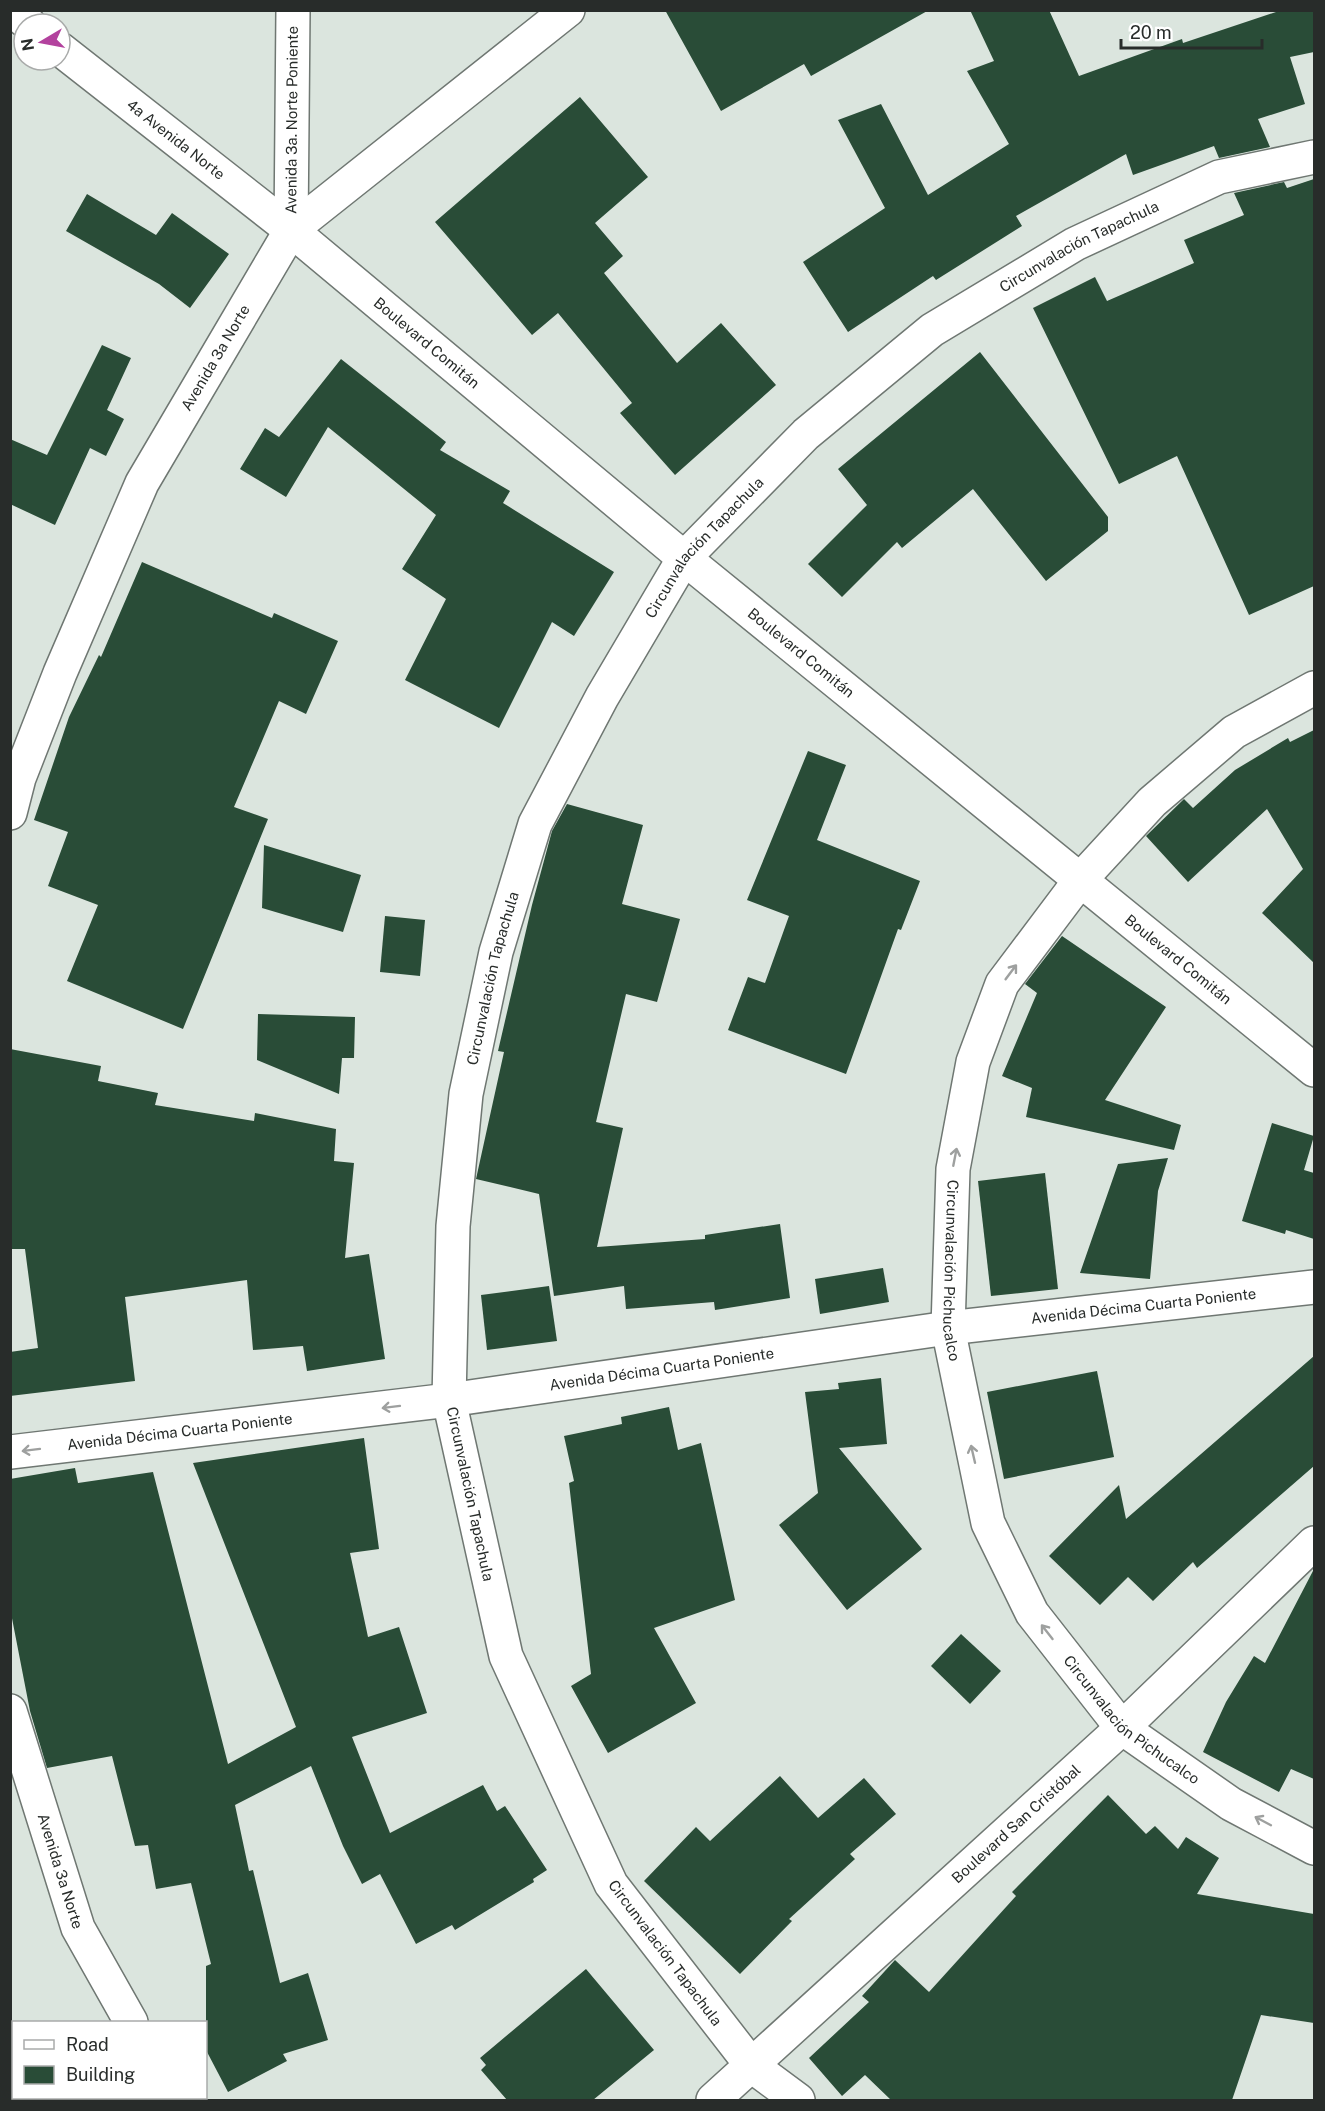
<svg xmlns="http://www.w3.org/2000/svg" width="1325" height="2111" font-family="'Public Sans',sans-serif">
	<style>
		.building { fill: #294c37 }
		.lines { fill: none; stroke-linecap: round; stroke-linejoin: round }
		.minor-casing { stroke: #6f7772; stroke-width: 36 }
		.minor { stroke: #fff; stroke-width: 33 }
		.oneway { stroke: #9ea09f }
		.labels { text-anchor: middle; stroke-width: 6; stroke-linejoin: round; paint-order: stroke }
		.street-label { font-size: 15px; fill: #282c2a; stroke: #fff }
	</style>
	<rect width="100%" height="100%" fill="#dbe5de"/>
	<!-- building -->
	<g class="building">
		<polygon points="665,10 929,10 811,76 804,64 721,111"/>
		<polygon points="970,10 1049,10 1079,76 1182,39 1183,43 1282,10 1314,10 1314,52 1290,57 1305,104 1258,119 1270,147 1219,158 1214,146 1133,175 1126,154 1016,216 1022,226 936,280 933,276 848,332 803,262 885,208 838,120 881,104 928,195 1009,144 967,71 994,61"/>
		<polygon points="580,97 648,177 595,223 623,256 604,273 677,363 721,323 776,385 675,475 620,413 632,403 558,313 532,335 435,222"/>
		<polygon points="1314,179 1314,586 1249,615 1177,456 1119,484 1033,308 1095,277 1107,301 1194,263 1184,240 1244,215 1234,193 1284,182 1287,188"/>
		<polygon points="87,194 156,235 172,213 229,254 190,308 159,284 66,231"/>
		<polygon points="102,345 131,358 107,410 124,419 106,456 90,448 55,525 10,504 10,439 47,455"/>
		<polygon points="980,352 1108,517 1108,531 1046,581 973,489 902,548 897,542 842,597 808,564 867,505 838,469"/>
		<polygon points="341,359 446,442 440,450 510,491 503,503 614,572 574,636 552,622 499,728 405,680 446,599 402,569 436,515 328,427 286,497 240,469 265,428 279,437"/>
		<polygon points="142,562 272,618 274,613 338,641 306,714 279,701 234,807 268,819 183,1029 67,981 98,905 48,886 68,832 34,820 69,717 99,655 101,657"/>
		<polygon points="1314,730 1314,963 1262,913 1303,869 1267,809 1188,882 1146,836 1184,799 1193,808 1235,770 1288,738 1290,742"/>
		<polygon points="808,751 846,765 817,840 920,881 901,930 898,929 846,1074 728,1030 748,977 765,983 789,916 747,900"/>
		<polygon points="567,804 643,825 622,904 680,919 657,1002 626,994 596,1122 623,1128 597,1247 705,1239 705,1235 780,1224 790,1298 715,1310 714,1302 626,1309 624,1286 554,1296 539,1194 476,1179 504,1052 498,1051 532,905 552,831"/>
		<polygon points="264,845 361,875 343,932 262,908"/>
		<polygon points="385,916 425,920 420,976 380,972"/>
		<polygon points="1062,936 1166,1007 1105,1100 1181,1125 1174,1150 1026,1117 1032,1088 1002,1076 1037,993 1025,984"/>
		<polygon points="258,1014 355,1017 354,1058 342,1058 339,1094 257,1060"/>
		<polygon points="10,1049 101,1066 98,1081 158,1093 155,1105 254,1121 255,1113 336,1129 334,1161 354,1163 345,1258 369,1254 385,1359 307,1371 303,1346 253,1350 247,1280 125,1297 135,1381 10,1396 10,1352 38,1348 25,1249 10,1249"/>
		<polygon points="1272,1123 1314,1136 1304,1170 1314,1173 1314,1239 1286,1230 1285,1234 1242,1221"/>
		<polygon points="1168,1158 1158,1191 1150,1279 1080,1273 1118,1164"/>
		<polygon points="1045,1173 1058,1289 991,1296 978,1181"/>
		<polygon points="883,1268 889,1302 820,1314 815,1279"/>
		<polygon points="549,1286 557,1341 487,1350 481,1295"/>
		<polygon points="1314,1356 1314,1466 1197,1568 1193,1562 1153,1601 1128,1577 1100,1605 1049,1556 1119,1485 1126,1519"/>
		<polygon points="1097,1371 1114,1457 1004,1479 987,1392"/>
		<polygon points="881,1378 887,1444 839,1448 922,1549 847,1610 779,1525 818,1493 805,1392 839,1389 838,1383"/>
		<polygon points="669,1407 678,1450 701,1443 735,1600 654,1628 696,1703 608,1753 571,1686 591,1674 569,1483 574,1481 564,1436 622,1424 621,1417"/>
		<polygon points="364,1438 379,1549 350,1553 368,1637 399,1627 427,1713 352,1737 390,1833 483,1785 497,1811 505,1806 547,1870 533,1879 534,1882 455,1930 452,1925 416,1944 380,1874 362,1884 343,1846 311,1766 235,1805 249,1871 253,1870 280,1983 308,1973 328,2040 283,2054 287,2061 228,2092 206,2050 206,1966 211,1964 191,1883 156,1889 148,1845 135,1846 112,1756 47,1768 30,1711 10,1608 10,1479 75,1468 78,1483 153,1472 228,1764 296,1727 193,1463"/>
		<polygon points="1314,1569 1314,1779 1291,1769 1279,1792 1203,1752 1226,1702 1254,1656 1265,1663"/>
		<polygon points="961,1634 1001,1671 970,1704 931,1666"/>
		<polygon points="780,1776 818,1818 864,1778 896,1814 850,1854 855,1859 789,1919 792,1921 740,1974 644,1881 696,1827 710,1841"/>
		<polygon points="1108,1795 1146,1834 1155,1826 1178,1849 1186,1837 1219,1858 1197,1894 1314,1914 1314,2023 1261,2015 1232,2100 891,2100 865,2075 842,2096 809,2058 869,2002 862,1996 895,1960 929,1992 1016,1896 1012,1892"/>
		<polygon points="586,1969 654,2050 593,2100 507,2100 481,2070 486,2065 480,2058"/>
	</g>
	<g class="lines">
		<!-- minor casing -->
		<g class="minor-casing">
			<g id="minor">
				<polyline points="12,10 29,24"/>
				<path id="s1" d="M60 49 291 230 684 558 1314 1070"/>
				<path id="s2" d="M291 230 293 10"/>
				<path id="s3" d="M1314 688 1234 732 1152 802 1081 879 1002 984 973 1062 953 1169 948 1328 988 1523 1032 1613 1122 1728 1231 1804 1314 1848"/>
				<path id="s4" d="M10 813 19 778 60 673 142 483 291 230 568 10"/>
				<path id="s5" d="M10 1452 449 1400 948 1328 1314 1287"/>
				<path id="s6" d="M10 1711 78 1928 131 2022"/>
				<polyline points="174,2098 175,2100"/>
				<path id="s7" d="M713 2100 1122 1728 1314 1543"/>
				<path id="s8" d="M798 2100 752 2066 611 1884 506 1656 449 1400 453 1226 466 1094 496 952 535 824 602 697 684 558 806 434 932 330 1075 244 1219 177 1314 157"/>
			</g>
		</g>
		<!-- minor -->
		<use href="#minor" class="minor"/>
	</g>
	<!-- one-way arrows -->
	<defs><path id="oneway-shaft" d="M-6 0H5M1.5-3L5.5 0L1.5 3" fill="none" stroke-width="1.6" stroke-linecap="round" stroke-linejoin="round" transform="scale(1.5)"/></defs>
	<g class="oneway">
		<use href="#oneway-shaft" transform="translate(1011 972) rotate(-53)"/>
		<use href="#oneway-shaft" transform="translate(955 1157) rotate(-79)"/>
		<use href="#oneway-shaft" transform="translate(391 1407) rotate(173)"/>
		<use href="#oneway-shaft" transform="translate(31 1450) rotate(173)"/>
		<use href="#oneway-shaft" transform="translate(973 1454) rotate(-103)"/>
		<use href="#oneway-shaft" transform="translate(1047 1632) rotate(-128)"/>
		<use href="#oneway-shaft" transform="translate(1263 1821) rotate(-152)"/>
	</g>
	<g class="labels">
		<!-- street labels -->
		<g class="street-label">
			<text dy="5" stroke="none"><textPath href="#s2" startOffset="110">Avenida 3a. Norte Poniente</textPath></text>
			<text dy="5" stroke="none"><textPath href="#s1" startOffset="147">4a Avenida Norte</textPath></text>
			<text dy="5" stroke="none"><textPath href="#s8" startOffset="2198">Circunvalación Tapachula</textPath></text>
			<text dy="5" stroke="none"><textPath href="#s1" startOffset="470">Boulevard Comitán</textPath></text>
			<text dy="5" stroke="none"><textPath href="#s4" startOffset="501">Avenida 3a Norte</textPath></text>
			<text dy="5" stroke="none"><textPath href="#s8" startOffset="1712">Circunvalación Tapachula</textPath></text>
			<text dy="5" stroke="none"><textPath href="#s1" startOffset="956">Boulevard Comitán</textPath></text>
			<text dy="5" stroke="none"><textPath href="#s1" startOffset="1442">Boulevard Comitán</textPath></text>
			<text dy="5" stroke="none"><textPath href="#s8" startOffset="1226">Circunvalación Tapachula</textPath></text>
			<text dy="5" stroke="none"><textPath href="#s3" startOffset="729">Circunvalación Pichucalco</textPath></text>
			<text dy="5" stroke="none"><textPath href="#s5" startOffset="1143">Avenida Décima Cuarta Poniente</textPath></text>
			<text dy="5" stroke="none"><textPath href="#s5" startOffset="657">Avenida Décima Cuarta Poniente</textPath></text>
			<text dy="5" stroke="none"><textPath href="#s5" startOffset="171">Avenida Décima Cuarta Poniente</textPath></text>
			<text transform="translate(470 1494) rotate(78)" y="5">Circunvalación Tapachula</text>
			<text dy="5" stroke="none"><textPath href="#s3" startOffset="1233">Circunvalación Pichucalco</textPath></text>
			<text dy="5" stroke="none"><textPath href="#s7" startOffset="410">Boulevard San Cristóbal</textPath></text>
			<text dy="5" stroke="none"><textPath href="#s6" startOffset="168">Avenida 3a Norte</textPath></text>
			<text transform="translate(665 1953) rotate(53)" y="5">Circunvalación Tapachula</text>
		</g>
	</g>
	<!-- border -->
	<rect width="1325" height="2111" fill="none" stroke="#282c2a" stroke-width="24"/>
	<!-- legend -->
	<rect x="12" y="2021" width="195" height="78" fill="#ffffff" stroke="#a9abaa" stroke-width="1.5"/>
	<rect x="24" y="2040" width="30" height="9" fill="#ffffff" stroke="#a9abaa" stroke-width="1.5"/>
	<text x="66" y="2051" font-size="18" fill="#282c2a">Road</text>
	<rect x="24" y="2066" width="30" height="18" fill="#294c37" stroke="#a9abaa" stroke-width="1.5"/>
	<text x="66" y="2081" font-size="18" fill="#282c2a">Building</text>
	<!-- north arrow -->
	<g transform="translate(42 42) rotate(260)"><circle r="28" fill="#ffffff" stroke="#a9abaa" stroke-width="1.5"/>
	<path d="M0-4.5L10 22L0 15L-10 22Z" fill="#b3429e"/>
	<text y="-9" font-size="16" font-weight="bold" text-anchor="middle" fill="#282c2a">N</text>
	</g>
	<!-- scale -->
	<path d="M1121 39v9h141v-9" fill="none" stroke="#282c2a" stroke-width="3"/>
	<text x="1130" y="39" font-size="18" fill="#282c2a" stroke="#ffffff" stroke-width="4.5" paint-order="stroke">20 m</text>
</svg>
